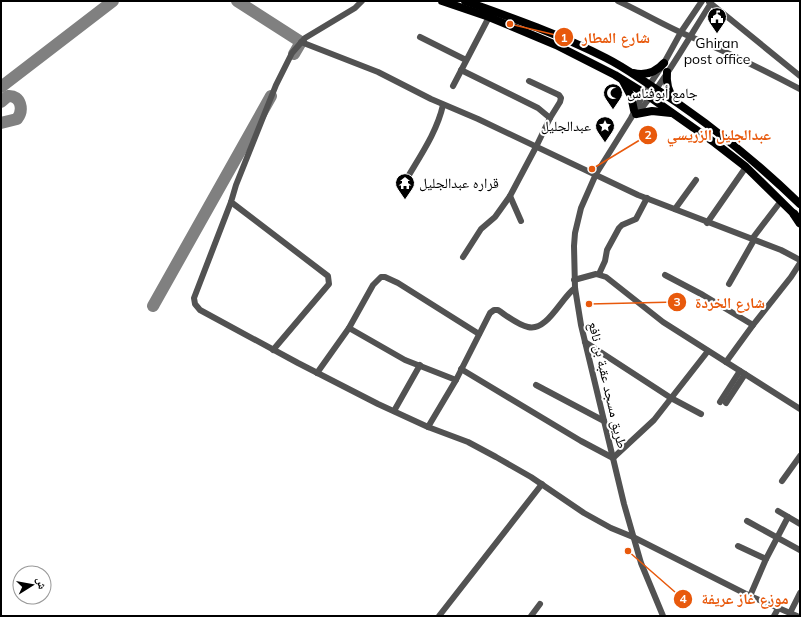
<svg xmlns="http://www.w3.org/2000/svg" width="801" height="617" font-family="Mulish,'Noto Naskh Arabic',sans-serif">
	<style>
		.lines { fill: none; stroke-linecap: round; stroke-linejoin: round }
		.taxiway { stroke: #808080; stroke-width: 12 }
		.minor { stroke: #525252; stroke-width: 6 }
		.major { stroke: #000; stroke-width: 8 }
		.highway { stroke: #000; stroke-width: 9 }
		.labels { text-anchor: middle; stroke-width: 4; stroke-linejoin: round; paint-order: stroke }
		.poi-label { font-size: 14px; fill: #000; stroke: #fff; text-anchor: start }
		.street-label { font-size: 14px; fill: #000; stroke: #fff }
		.leader { fill: none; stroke: #e8590c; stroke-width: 1.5 }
		.callout-dot { fill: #e8590c; stroke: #fff; stroke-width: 1.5 }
		.mark-label { font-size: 12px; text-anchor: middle; font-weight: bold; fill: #fff }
		.callout-label { font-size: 15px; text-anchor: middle; font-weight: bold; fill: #e8590c; stroke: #fff; stroke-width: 4; stroke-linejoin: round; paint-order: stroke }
	</style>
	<rect width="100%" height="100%" fill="#fff"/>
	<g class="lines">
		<!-- taxiway -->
		<g class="taxiway">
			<polyline points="237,1 301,42 294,54"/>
			<polyline points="1,87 113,1"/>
			<path d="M1 102 8 96C21 95 24 110 17 119L1 123"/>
			<polyline points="153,306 271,96"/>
		</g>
		<!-- minor -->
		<g class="minor">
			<path d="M618 1C642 12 665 26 689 36 727 52 764 70 800 89"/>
			<polyline points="709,2 800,76"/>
			<polyline points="420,37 466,60"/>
			<polyline points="301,42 378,72 431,99 478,119 638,195 781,250 800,260"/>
			<polyline points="461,70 538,108 550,118"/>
			<polyline points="453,86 489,17"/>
			<path d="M636 115C665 81 687 41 711 3"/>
			<path d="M406 180C420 156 437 132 443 105"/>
			<polyline points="510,196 521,221"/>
			<polyline points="231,202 194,298 195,304 200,310 298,363 378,404 428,427 468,442 496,457 531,477 584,513 611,528 633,537 750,596 797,616"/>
			<polyline points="675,209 696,180"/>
			<polyline points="707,223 746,167"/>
			<polyline points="752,239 781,201"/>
			<polyline points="463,257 481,229 495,217 510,196 536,147 550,118 560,102 561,98 559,95 529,81"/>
			<polyline points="599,274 605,261 607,250 619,228 622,225 636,219 647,198"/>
			<polyline points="665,275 703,295 753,325"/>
			<polyline points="574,280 596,274 606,277 663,322 800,409"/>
			<polyline points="729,284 754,240"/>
			<polyline points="349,328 405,360 456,380"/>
			<polyline points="585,342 671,398 701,414"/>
			<polyline points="273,350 329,284 328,276 231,202 236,185 276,85 292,53 305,38 355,8 362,1"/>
			<polyline points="726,362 753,325 791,277 800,263"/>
			<polyline points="461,369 581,441 613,458 654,420 708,351"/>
			<polyline points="317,373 349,328 373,285 381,277 385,277 398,283 479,334"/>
			<polyline points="536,385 604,421"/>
			<polyline points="720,402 740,371"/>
			<polyline points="726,403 745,374"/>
			<polyline points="394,411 420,365"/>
			<path d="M428 427 456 380 490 313 494 310H498C507 316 518 325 528 327 547 332 561 298 575 288"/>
			<polyline points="782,481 800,456"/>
			<polyline points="778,511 800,524"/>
			<polyline points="747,521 800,550"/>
			<polyline points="738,546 766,559"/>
			<polyline points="750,596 766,559 788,517"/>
			<polyline points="790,613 800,593"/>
			<polyline points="439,616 542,484"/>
			<polyline points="531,616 540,604"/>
			<polyline points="663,616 641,563 624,504 581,325 575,288 574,246 575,233 581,208 596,174 631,118 644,93 664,63 681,32 702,1"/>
			<polyline points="774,616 779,607"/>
		</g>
		<!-- major -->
		<g class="major">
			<polyline points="442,1 489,17 556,45 615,75 644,93 715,143 746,167 798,218"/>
			<path d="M465 1C513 18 561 35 606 58 622 66 636 76 650 85 706 120 753 159 800 204"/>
			<path d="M667 72C666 82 668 91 674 99"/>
			<path d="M633 73C645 76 656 72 664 63"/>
			<polyline points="623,81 631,96 634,110"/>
			<polyline points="636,114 652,111 671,113"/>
		</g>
		<!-- highway -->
		<polyline class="highway" points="794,214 800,223"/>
	</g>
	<!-- icons -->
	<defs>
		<g id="civic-pin" transform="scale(1)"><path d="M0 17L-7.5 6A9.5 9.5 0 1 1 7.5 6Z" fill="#000" stroke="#fff"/><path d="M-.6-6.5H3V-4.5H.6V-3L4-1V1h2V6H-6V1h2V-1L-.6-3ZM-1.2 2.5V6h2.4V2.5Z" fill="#fff"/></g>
		<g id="mosque-pin" transform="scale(1)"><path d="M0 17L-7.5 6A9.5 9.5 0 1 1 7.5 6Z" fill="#000" stroke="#fff"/><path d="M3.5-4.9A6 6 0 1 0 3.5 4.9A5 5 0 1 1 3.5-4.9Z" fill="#fff"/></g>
		<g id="sight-pin" transform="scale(1)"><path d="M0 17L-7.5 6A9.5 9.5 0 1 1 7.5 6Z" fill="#000" stroke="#fff"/><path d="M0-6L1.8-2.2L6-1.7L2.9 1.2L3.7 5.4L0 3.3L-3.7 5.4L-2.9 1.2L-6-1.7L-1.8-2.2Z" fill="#fff"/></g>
		<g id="temple-pin" transform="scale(1)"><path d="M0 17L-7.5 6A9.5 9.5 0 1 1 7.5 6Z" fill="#000" stroke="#fff"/><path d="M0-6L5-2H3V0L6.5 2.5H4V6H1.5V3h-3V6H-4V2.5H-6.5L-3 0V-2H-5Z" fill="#fff"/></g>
	</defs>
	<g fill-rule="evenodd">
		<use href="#civic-pin" x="717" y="17"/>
		<use href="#mosque-pin" x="613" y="93"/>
		<use href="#sight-pin" x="605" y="126"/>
		<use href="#temple-pin" x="405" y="183"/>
	</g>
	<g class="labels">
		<!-- poi labels -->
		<g class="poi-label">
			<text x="717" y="48" text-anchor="middle">Ghiran<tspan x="717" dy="16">post office</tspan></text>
			<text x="627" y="98">جامع أبوفناس</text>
			<text x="591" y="131" text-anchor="end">عبدالجليل</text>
			<text x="419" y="188">قراره عبدالجليل</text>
		</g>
		<!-- street labels -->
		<g class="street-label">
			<text transform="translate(608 385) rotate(77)" y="5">طريق مسجد عقبة بن نافع</text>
		</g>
	</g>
	<!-- callouts -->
	<path class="leader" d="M510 24L564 37M592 169L648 135M589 304L677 302M628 551L683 599"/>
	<g class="callout-dot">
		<circle cx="510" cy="24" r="4"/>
		<circle cx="592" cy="169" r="4"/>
		<circle cx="589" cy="304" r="4"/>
		<circle cx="628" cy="551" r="4"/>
		<circle cx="564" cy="37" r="10"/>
		<circle cx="648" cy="135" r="10"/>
		<circle cx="677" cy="302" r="10"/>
		<circle cx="683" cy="599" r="10"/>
	</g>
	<g class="mark-label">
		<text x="564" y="42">1</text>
		<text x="648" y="139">2</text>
		<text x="677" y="306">3</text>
		<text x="683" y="603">4</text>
	</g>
	<g class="callout-label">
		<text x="616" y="43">شارع المطار</text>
		<text x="719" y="140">عبدالجليل الزريسي</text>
		<text x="730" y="308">شارع الخردة</text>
		<text x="745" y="604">موزع غاز عريفة</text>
	</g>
	<!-- border -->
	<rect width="801" height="617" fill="none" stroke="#000000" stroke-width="4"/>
	<!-- north arrow -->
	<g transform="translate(32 585) rotate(79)"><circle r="19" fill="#ffffff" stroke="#999999"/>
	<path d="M0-3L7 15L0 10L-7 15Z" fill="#000000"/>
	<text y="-6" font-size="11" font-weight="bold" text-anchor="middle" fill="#000000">ش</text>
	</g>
</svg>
